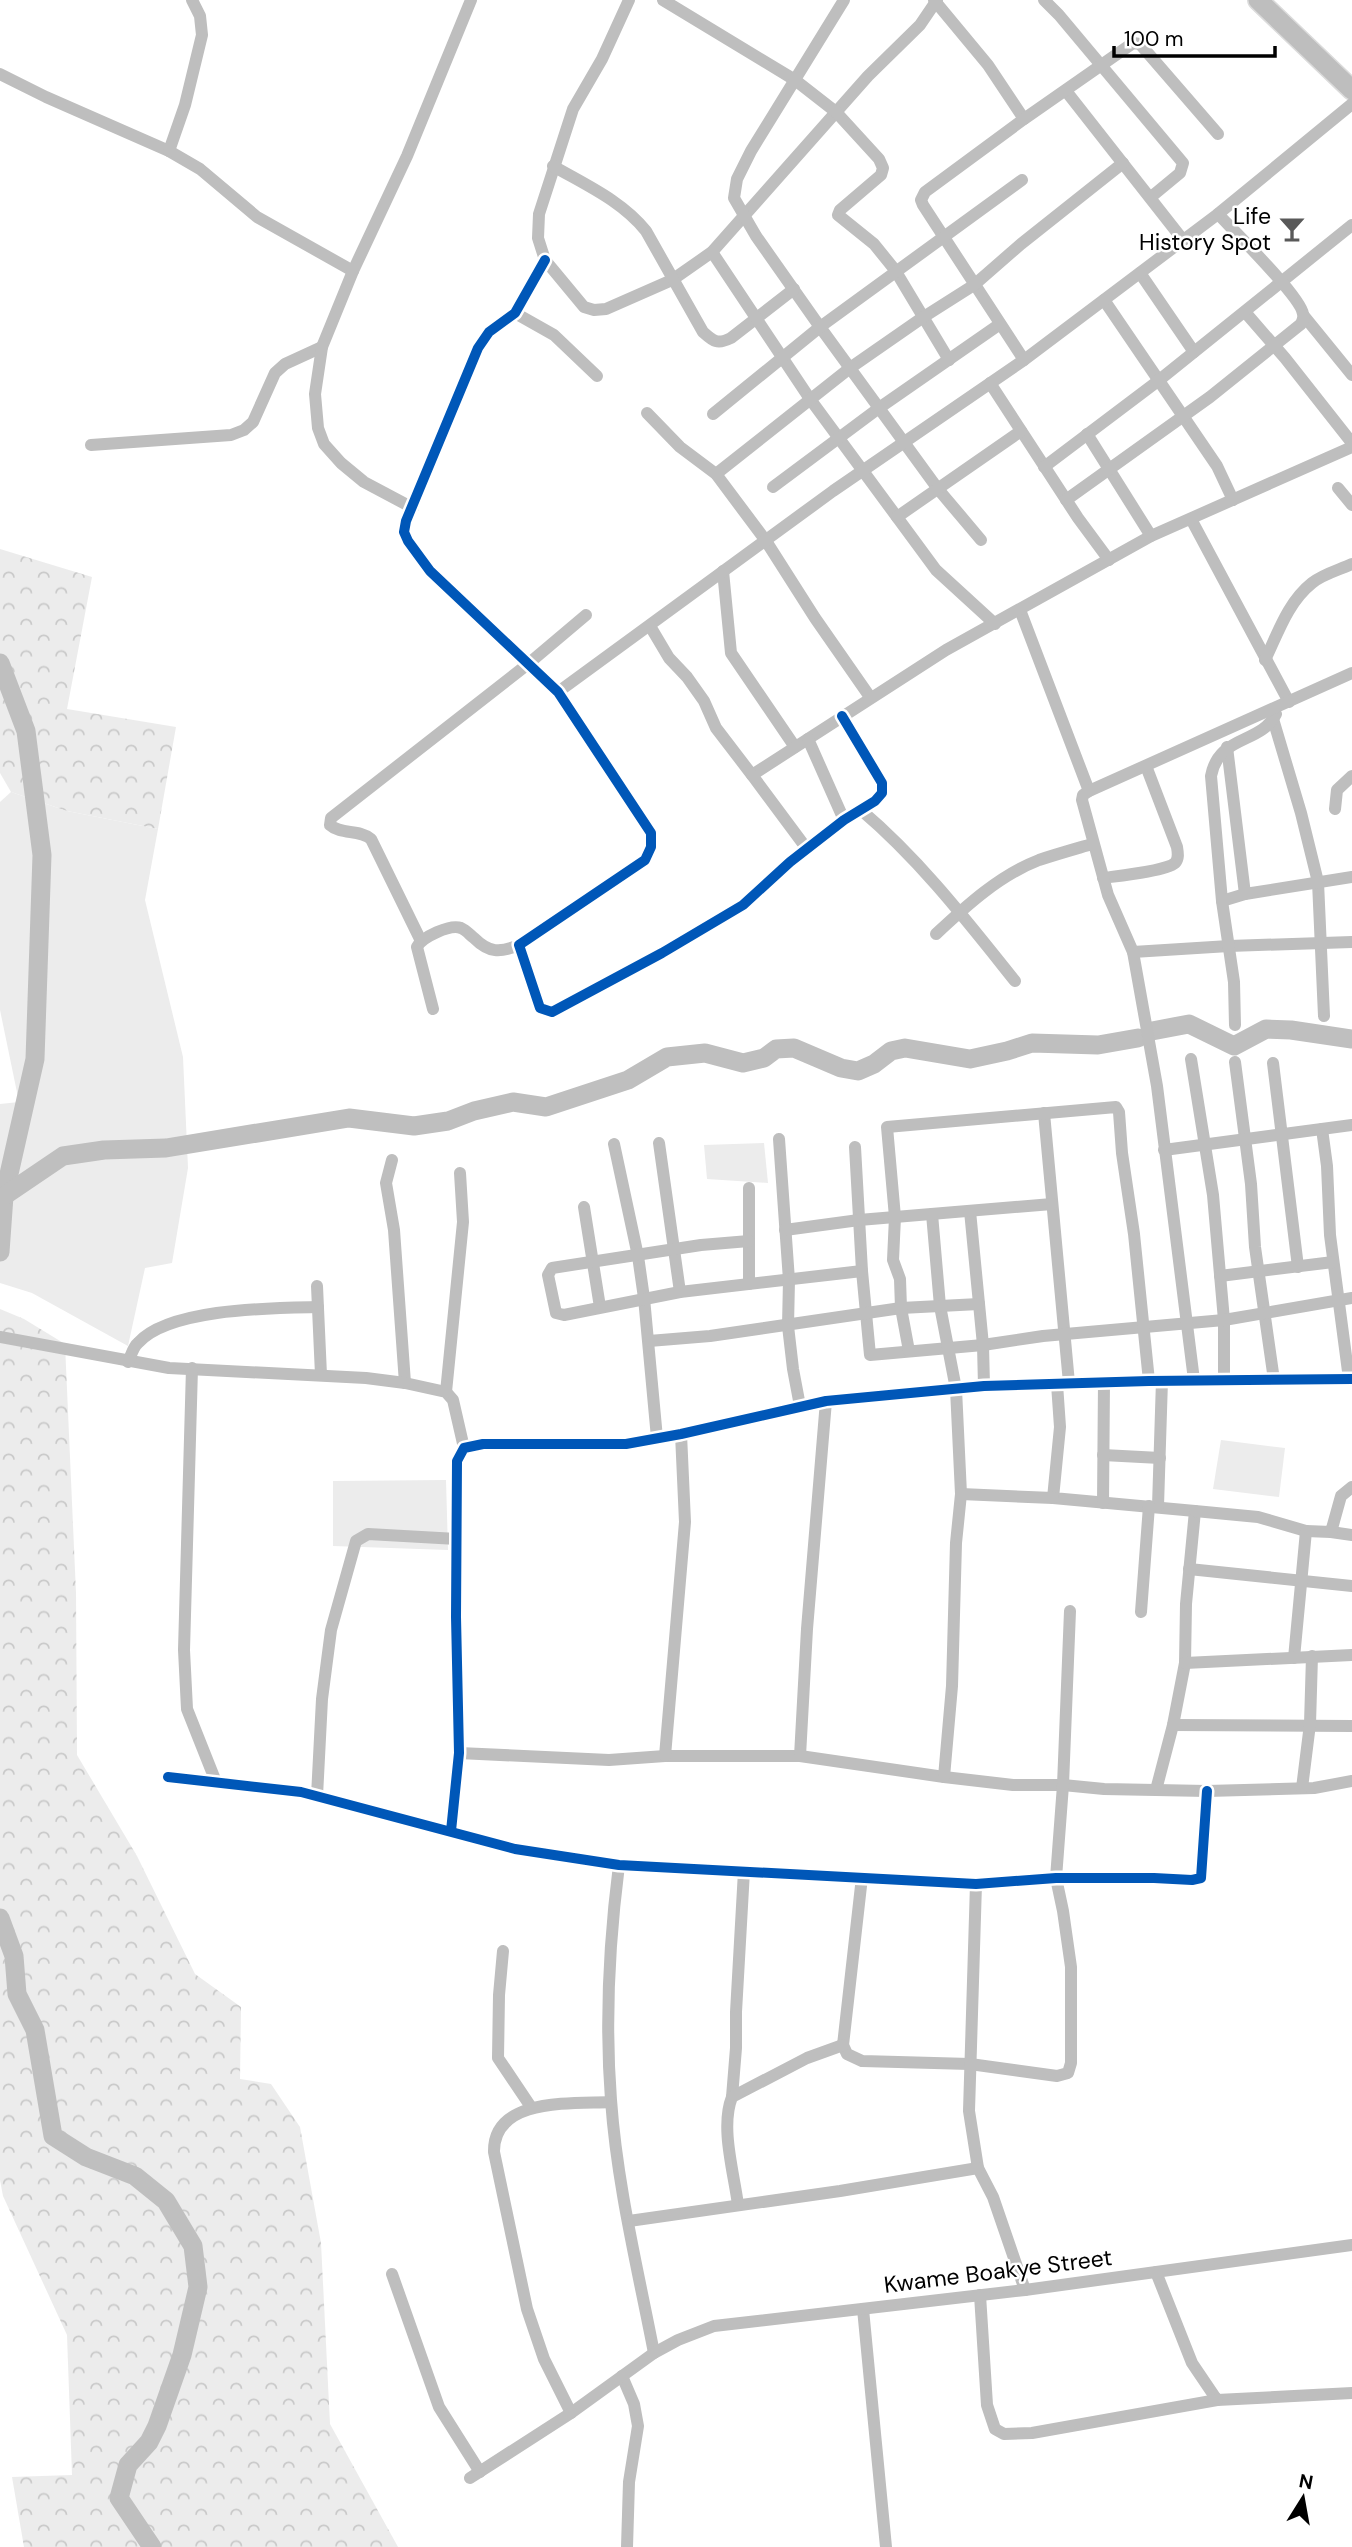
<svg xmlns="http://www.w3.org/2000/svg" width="1352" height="2547" font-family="'DM Sans',sans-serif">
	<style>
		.green { fill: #ececec }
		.forest { fill: url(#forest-crowns) }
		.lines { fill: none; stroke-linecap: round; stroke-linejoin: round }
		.river { stroke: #bfbfbf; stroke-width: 19 }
		.primary-casing { stroke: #dbdbdb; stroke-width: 22 }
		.street { stroke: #bebebe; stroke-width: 12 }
		.primary { stroke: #bebebe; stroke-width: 19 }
		.cycleway-casing { stroke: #fff; stroke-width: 15 }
		.cycleway { stroke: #0057b8; stroke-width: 10 }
		.labels { text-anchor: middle; stroke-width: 5; stroke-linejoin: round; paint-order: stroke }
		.poi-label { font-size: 23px; fill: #000; stroke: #fff; text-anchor: end }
		.street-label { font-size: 23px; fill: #000; stroke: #fff }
	</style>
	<defs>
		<pattern id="forest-crowns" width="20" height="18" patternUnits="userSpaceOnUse" patternTransform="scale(1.75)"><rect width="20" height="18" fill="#ececec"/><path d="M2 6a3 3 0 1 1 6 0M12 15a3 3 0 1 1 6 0" fill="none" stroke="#c9c9c9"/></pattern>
	</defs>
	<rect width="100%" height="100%" fill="#fff"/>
	<!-- green -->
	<g class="green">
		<polygon points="11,792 67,811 158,829 145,900 183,1057 188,1168 172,1263 145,1268 128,1346 32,1293 0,1283 0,1104 19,1102 0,1010 0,802"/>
		<polygon points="764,1143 768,1183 707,1179 704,1145"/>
		<polygon points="1221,1440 1285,1448 1279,1497 1213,1489"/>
		<polygon points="446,1480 448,1550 333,1546 333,1481"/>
	</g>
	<!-- forest -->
	<g class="forest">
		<polygon points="0,390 0,549 92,577 67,709 176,727 158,829 67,811 11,792 0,773"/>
		<polygon points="0,1309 24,1319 65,1344 76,1593 77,1755 137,1856 195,1974 241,2007 240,2079 271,2084 300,2127 321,2243 330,2424 398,2547 24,2547 12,2477 72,2475 67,2335 3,2196 0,2180"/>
	</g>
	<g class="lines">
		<!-- river -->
		<g class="river">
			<polyline points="0,663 26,731 42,855 35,1059 4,1196 0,1252"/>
			<polyline points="1152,1031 1189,1024 1234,1046 1266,1029 1291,1030 1352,1039"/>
			<polyline points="4,1196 63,1156 104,1150 166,1148 349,1118 414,1126 448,1121 474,1111 513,1102 546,1107 628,1080 667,1057 705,1053 743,1063 764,1058 776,1049 794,1048 841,1068 858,1071 874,1064 891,1051 905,1048 970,1059 1007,1051 1032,1043 1098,1045 1138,1038"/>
			<polyline points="0,1918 14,1956 17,1994 35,2030 53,2136 86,2157 135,2176 166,2201 193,2246 198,2287 182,2355 157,2426 149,2442 128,2465 119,2498 152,2547"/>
		</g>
		<!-- primary casing -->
		<g class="primary-casing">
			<polyline id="primary" points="1258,0 1352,90"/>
		</g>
		<!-- street -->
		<g class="street">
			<polyline points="629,0 602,59 573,109 539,214 538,238 545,260 584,307 594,310 606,309 672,280 712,252 868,76 920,25 937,0"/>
			<polyline points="663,0 795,80 836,112 879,159 883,168 881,175 840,210 838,215 874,244 895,270 949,360"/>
			<polyline points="844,0 751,151 737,179 734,198 756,236 820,327 938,489 981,540"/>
			<polyline points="934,0 988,65 1024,119"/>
			<polyline points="1044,0 1059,15 1183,163 1180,173 1151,197"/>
			<polyline points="0,74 46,97 169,151 200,169 257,217 353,271"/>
			<polyline points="1066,91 1183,240"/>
			<polyline points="169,151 185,105 202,35 200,16 192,0"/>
			<path d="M553 166C586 185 622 201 646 231L703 332C713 341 717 345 731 338L794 289"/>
			<polyline points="712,252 810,399 936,570 995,624"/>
			<polyline points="545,260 515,313 489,332 478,348 406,521 404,532 408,541 430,571 558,692 651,833 651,847 645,860 519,945 540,1008 552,1012 662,953 743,905 790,862 844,820 875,801 882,793 882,783 842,716"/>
			<polyline points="1140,273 1194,352"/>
			<polyline points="1104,300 1217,466 1233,500"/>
			<polyline points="1245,312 1285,358 1352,443"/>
			<polyline points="515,313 554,335 597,376"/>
			<polyline points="1304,316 1352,375"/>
			<polyline points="1024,360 923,205 921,200 925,192 1024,119 1133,43 1140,44 1218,134"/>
			<polyline points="990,383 1078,518 1109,560"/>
			<polyline points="647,413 680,447 716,474 766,541 815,618 870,697"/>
			<polyline points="713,414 820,327 1022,180"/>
			<polyline points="1087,434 1151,536"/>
			<polyline points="91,445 231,435 244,430 253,422 275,373 285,364 322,347"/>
			<polyline points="1044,467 1158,381 1352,225"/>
			<polyline points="716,474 850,368 922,318 974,285 1021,244 1123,163"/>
			<polyline points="773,487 879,408 1000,324"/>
			<polyline points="1338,488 1352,505"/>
			<path d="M1066 500 1210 397 1301 324C1303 320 1304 318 1303 314 1301 297 1233 230 1218 214"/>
			<polyline points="413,508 364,482 341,463 324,444 318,428 315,394 322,347 353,271 407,156 471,0"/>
			<polyline points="897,517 1021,431"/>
			<polyline points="1191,519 1289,702"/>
			<polyline points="723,571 731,653 795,747"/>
			<polyline points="1020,610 1089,791"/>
			<polyline points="650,626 669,658 687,677 704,701 716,728 752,775 946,650 1151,536 1352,447"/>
			<path d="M1265 660C1278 633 1288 602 1312 583 1323 574 1339 570 1352 564"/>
			<polyline points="558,692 833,491 1024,360 1218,214 1352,104"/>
			<polyline points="1273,719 1301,813 1318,882 1324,1016"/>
			<polyline points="808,739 844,820"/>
			<polyline points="1227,747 1245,894"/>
			<polyline points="752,775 807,849"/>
			<polyline points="1335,809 1337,790 1352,776"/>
			<path d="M861 810C920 860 967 921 1015 981"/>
			<path d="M1103 878C1117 876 1166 871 1175 863 1179 859 1178 853 1177 847L1146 766"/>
			<path d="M1222 901 1211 776C1219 734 1260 745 1276 714"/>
			<path d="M936 934C967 905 1000 875 1039 860 1057 854 1075 849 1092 844"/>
			<path d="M421 941 371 839C359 829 341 835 330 825L331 818 528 664 586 615"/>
			<polyline points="1133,952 1229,946 1352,942"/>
			<path d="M433 1009 417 947C422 937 450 924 461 928 466 930 470 935 474 938 489 953 500 953 519 945"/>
			<polyline points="1235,1025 1234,982 1222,901 1245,894 1352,877"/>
			<polyline points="1191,1059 1213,1195 1224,1320 1224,1380"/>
			<polyline points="1235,1062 1251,1184 1255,1247 1274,1380"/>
			<polyline points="1273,1063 1298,1267"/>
			<polyline points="1044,1113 1069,1383"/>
			<polyline points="1322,1129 1327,1166 1330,1235 1349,1379"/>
			<polyline points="779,1139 789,1280 788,1326 793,1369 800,1406"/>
			<polyline points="659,1143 680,1292"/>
			<polyline points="614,1144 638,1256 644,1298 657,1438"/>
			<polyline points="855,1147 862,1271 870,1355 983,1345 1043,1336 1224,1320 1352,1298"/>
			<polyline points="1164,1150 1352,1125"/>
			<polyline points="392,1160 386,1183 394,1230 405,1383"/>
			<polyline points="749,1188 749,1284"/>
			<polyline points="584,1207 600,1307"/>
			<polyline points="970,1211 983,1345 984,1386"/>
			<polyline points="932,1214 940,1306 956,1389 961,1494"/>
			<polyline points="785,1230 859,1220 1052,1204"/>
			<polyline points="749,1241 701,1245 552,1268 548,1275 556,1313 564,1315 680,1292 862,1271"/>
			<polyline points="1220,1276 1333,1262"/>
			<polyline points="317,1286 321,1375"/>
			<polyline points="0,1337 169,1368 366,1378 405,1383 446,1392 453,1400 464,1448"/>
			<polyline points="649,1341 710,1336 901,1308 979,1304"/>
			<polyline points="909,1351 901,1308 900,1279 893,1260 895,1217 887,1127 1116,1107 1119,1112 1122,1153 1134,1234 1149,1381"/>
			<path d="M128 1362C131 1356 133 1347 138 1343 169 1308 273 1308 318 1307"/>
			<polyline points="192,1368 184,1650 187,1709 216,1782"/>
			<polyline points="1194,1380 1157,1086 1133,952 1108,895 1082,800 1083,795 1089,791 1352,673"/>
			<polyline points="1057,1384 1060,1427 1053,1498 1195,1511 1186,1604 1185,1663 1173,1725 1156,1790"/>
			<polyline points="446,1392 463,1222 460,1173"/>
			<polyline points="1103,1455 1160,1458"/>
			<polyline points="1103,1503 1104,1382"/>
			<polyline points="1158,1506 1162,1380"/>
			<polyline points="1195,1511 1258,1517 1306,1531"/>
			<polyline points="1331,1532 1352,1535"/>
			<polyline points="1189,1569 1352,1586"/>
			<polyline points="1141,1612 1149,1506"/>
			<polyline points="1294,1658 1306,1531 1331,1532 1341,1496 1352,1487"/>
			<polyline points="1185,1663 1352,1655"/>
			<polyline points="1173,1725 1352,1726"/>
			<polyline points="459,1753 609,1760 665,1756 800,1756 944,1777 1013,1785 1063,1785 1104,1789 1207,1791 1314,1788 1352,1781"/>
			<polyline points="665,1756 685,1522 681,1434"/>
			<polyline points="800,1756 807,1629 826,1401"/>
			<polyline points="168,1777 301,1792 515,1849 619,1865 976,1884 1056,1878 1154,1878 1192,1880 1201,1878 1207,1791"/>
			<polyline points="944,1777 952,1686 956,1543 961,1494 1053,1498"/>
			<polyline points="1302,1788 1310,1724 1312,1656"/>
			<polyline points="317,1796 322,1699 331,1630 356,1541 368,1534 457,1539"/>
			<polyline points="451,1831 459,1753 456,1617 457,1461 464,1448 483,1444 626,1444 681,1434 826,1401 984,1386 1149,1381 1352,1379"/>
			<path d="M619 1865C609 1943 605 2022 611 2100 617 2185 638 2270 654 2353"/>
			<polyline points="862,1877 843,2045 847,2054 862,2061 970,2064 1057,2076 1068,2073 1071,2063 1071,1967 1063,1911 1056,1878 1063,1785 1070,1611"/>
			<polyline points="976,1884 969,2111 978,2168 993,2197 1025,2290"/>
			<polyline points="503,1951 499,1995 498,2058 531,2107"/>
			<polyline points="732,2097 736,2048 736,2012 744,1871"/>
			<path d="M738 2205C734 2173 720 2127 732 2097L807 2058 843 2045"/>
			<polyline points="629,2221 840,2191 978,2168"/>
			<polyline points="1156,2272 1192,2363 1217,2400 1352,2393"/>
			<polyline points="392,2274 439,2407 480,2472"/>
			<polyline points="980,2295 987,2405 995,2429 1004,2434 1032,2433 1217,2400"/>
			<polyline points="863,2309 886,2547"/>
			<polyline points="622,2376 634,2404 638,2426 629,2482 627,2547"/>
			<path d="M571 2413 544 2359 527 2309 494 2152C493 2097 573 2104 611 2102"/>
			<polyline points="470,2478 571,2413 654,2353 678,2340 714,2326 1025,2290 1352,2245"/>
		</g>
		<!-- primary -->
		<use href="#primary" class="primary"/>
		<!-- cycleway casing -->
		<g class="cycleway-casing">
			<g id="cycleway">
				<polyline points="545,260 515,313 489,332 478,348 406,521 404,532 408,541 430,571 558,692 651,833 651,847 645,860 519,945 540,1008 552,1012 662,953 743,905 790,862 844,820 875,801 882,793 882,783 842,716"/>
				<polyline points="168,1777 301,1792 515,1849 619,1865 976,1884 1056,1878 1154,1878 1192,1880 1201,1878 1207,1791"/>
				<polyline points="451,1831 459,1753 456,1617 457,1461 464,1448 483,1444 626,1444 681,1434 826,1401 984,1386 1149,1381 1352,1379"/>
			</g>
		</g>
		<!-- cycleway -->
		<use href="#cycleway" class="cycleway"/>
	</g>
	<!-- icons -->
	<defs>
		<g id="bar-bare" transform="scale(2.1)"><path d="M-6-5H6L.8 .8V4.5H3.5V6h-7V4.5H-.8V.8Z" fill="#595959" stroke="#fff" stroke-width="2.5" paint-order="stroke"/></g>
	</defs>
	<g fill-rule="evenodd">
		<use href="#bar-bare" x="1292" y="229"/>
	</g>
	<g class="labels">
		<!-- poi labels -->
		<g class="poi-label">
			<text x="1271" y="224">Life<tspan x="1271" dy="26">History Spot</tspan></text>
		</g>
		<!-- street labels -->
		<g class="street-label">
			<text transform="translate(998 2271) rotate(-7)" y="8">Kwame Boakye Street</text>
		</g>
	</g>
	<!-- north arrow -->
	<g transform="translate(1303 2498) rotate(11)" stroke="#ffffff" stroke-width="5" paint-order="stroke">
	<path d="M0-5L12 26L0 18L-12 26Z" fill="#000000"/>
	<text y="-10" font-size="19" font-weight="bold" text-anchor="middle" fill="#000000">N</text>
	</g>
	<!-- scale -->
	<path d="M1114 46v10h161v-10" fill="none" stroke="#000000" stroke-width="3.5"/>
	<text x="1124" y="46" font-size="21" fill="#000000" stroke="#ffffff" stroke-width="5" paint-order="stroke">100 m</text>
</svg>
